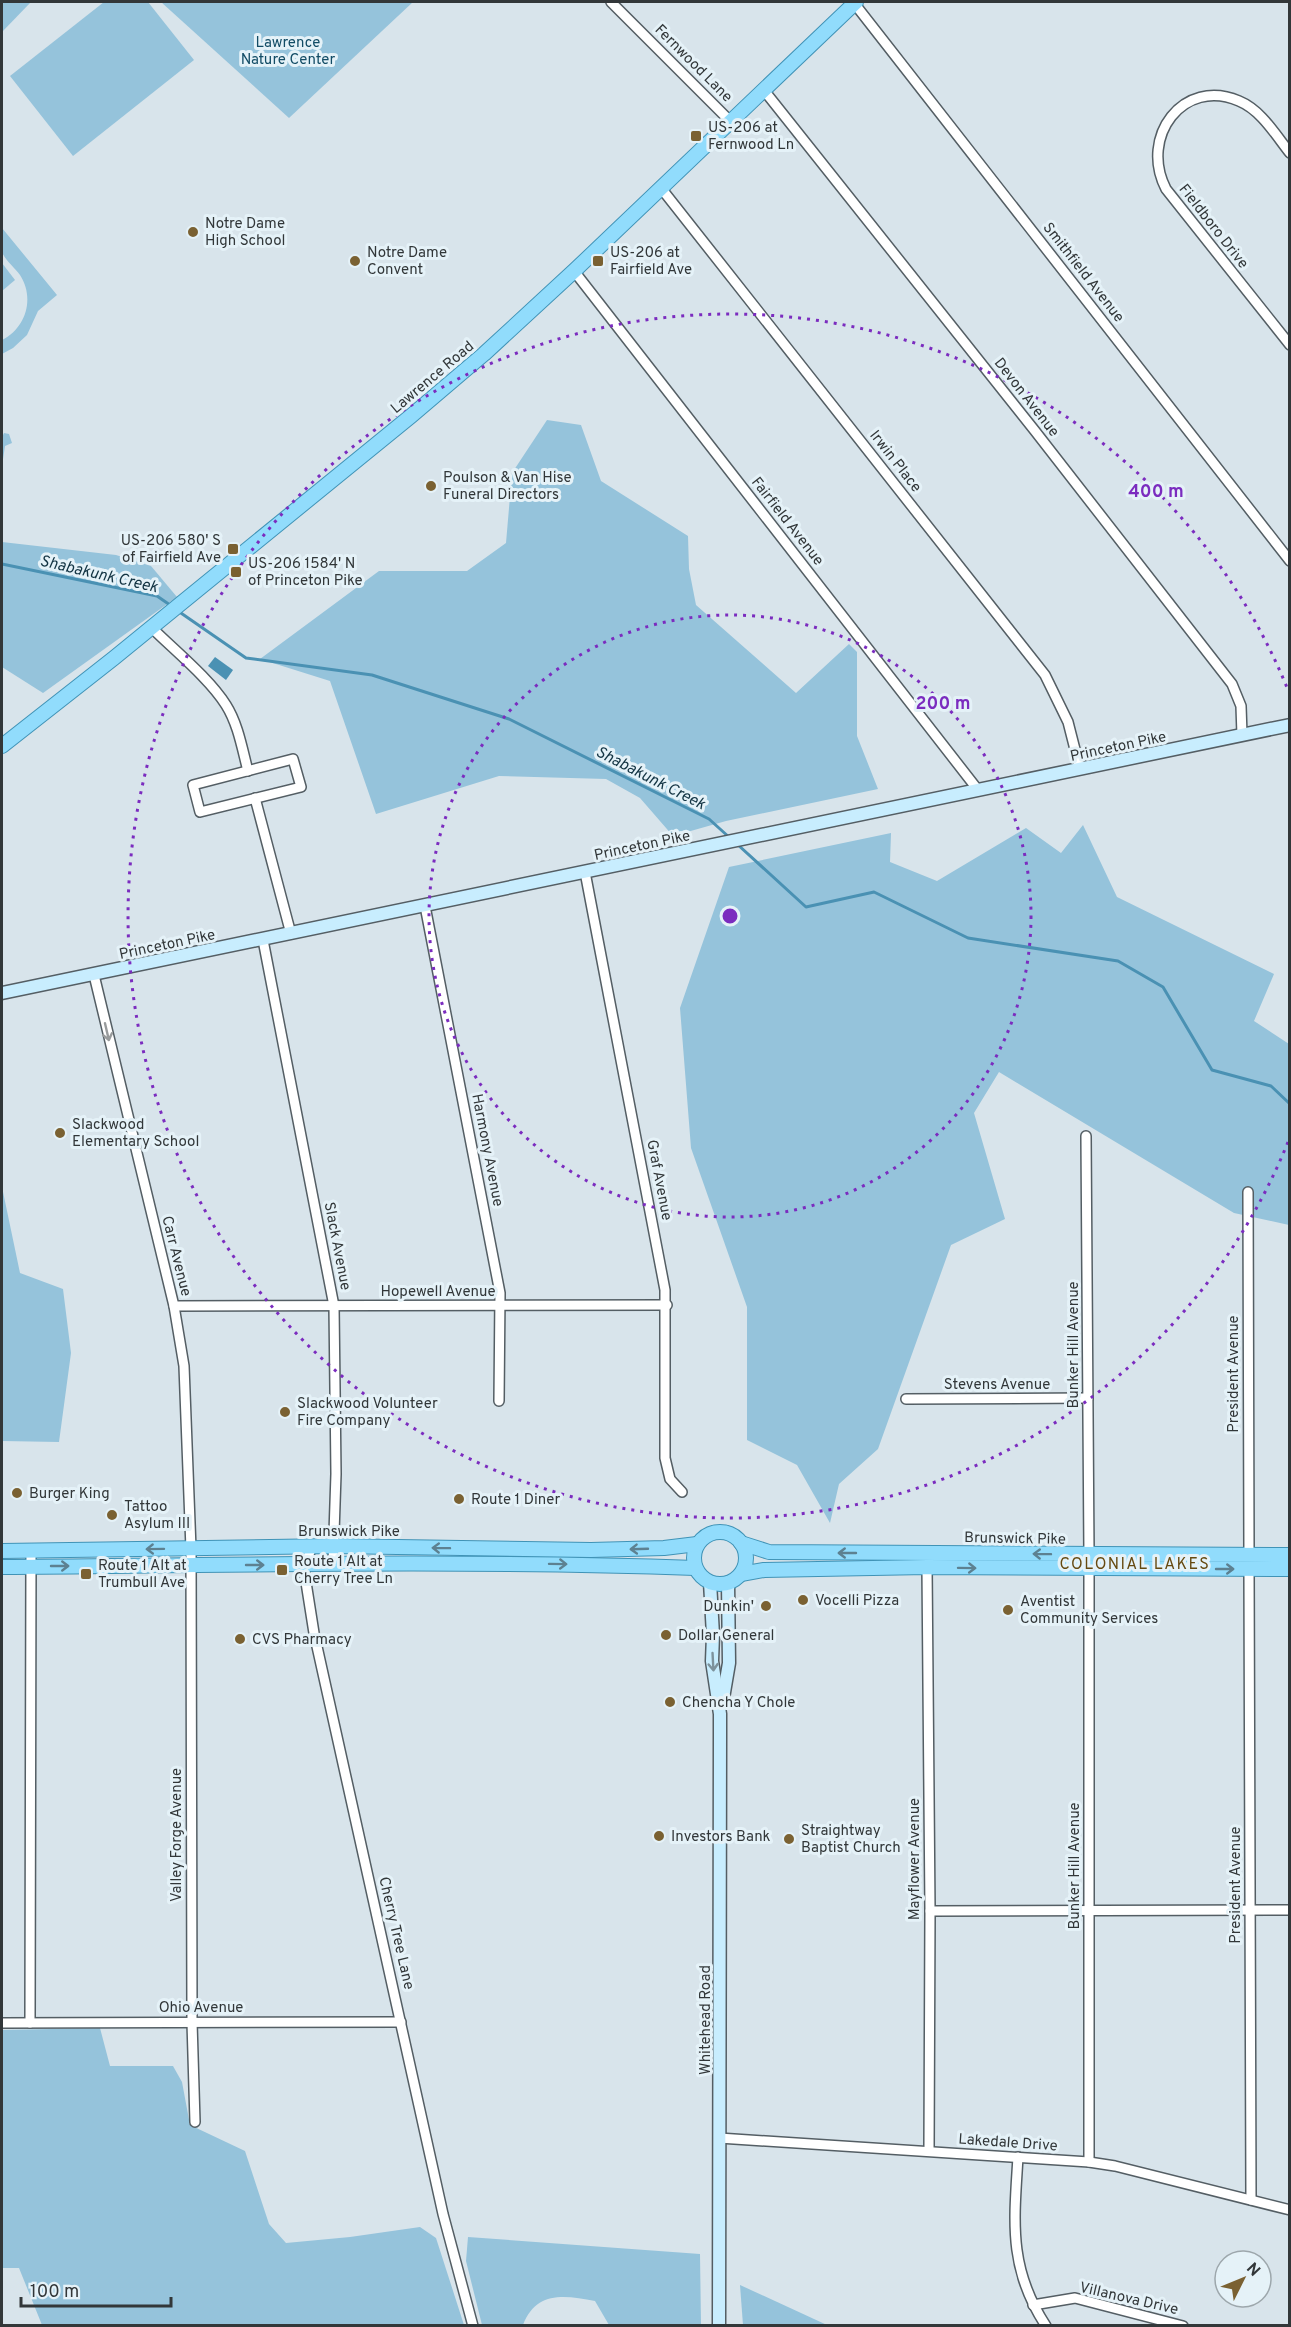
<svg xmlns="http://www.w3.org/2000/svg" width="1291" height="2327" font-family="Overpass,sans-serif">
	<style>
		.green { fill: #95c3db }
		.water { fill: #4a91b3 }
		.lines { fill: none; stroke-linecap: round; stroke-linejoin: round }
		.stream { stroke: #4a91b3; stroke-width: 3 }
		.minor-casing { stroke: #545e64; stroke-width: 12 }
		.secondary-casing { stroke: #545e64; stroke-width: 15 }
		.primary-casing { stroke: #4093b6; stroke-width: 16 }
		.minor { stroke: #fff; stroke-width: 9 }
		.secondary { stroke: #c8edfe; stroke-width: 12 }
		.primary { stroke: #91dcfc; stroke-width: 14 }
		.oneway { stroke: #989b9c }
		.oneway2 { stroke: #5d8191 }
		.oneway3 { stroke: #7d929c }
		.ring { fill: none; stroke: #7b2cbf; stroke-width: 3; stroke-dasharray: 3 6 }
		.poi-dot { fill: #7a6132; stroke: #e5f2f8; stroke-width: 2 }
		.labels { text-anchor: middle; stroke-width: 6; stroke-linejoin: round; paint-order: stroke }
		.park-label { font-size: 15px; fill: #124c65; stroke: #e5f2f8 }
		.street-label { font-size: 15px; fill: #323739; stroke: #e5f2f8 }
		.poi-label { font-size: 15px; fill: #323739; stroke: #e5f2f8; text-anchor: start }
		.water-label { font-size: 16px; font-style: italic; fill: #133443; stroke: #e5f2f8 }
		.neighbourhood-label { font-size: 16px; letter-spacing: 1.5px; fill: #664a11; stroke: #e5f2f8 }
		.centre { fill: #7b2cbf; stroke: #e5f2f8; stroke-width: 3 }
		.ring-label { font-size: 18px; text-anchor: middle; font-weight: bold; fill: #7b2cbf; stroke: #e5f2f8; stroke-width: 6; stroke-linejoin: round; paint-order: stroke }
	</style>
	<rect width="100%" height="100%" fill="#d8e4eb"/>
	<!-- green -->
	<g class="green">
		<polygon points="2,2 31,2 2,32"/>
		<polygon points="104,2 148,2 194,60 73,156 10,76"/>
		<polygon points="161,2 413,2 289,118"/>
		<path d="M2 228 57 295 38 311 27 335 13 348 2 354V340C26 328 35 298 20 275 15 268 5 260 2 252 0 246 1 235 2 228Z"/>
		<polygon points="2,263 15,280 2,291"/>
		<polygon points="547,420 581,425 601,481 688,536 689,569 696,605 796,693 849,644 857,652 857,736 878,789 726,821 673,836 640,798 606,779 499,776 376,814 330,681 260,659 379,571 467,571 506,543 512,473"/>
		<polygon points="4,433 9,434 12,443 5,446 2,466 2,437"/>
		<polygon points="2,542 116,555 151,566 177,597 43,693 2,667"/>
		<polygon points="1083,825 1117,897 1274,974 1254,1021 1289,1044 1289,1225 1234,1213 999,1072 974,1113 1005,1219 951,1245 878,1449 839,1484 830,1523 797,1465 747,1440 747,1307 691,1148 680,1008 729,867 891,833 890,862 937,881 1026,828 1061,853"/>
		<polygon points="2,1187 20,1273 63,1289 71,1353 59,1442 2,1441"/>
		<polygon points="100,2028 110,2066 173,2066 182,2082 190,2125 245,2151 269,2224 286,2243 350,2237 420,2227 436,2238 464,2325 42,2325 19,2268 2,2268 2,2030"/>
		<path d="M468 2237 700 2254 701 2325H609L595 2301C564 2295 536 2291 523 2325H482L466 2261Z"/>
		<polygon points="740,2285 827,2325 743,2325"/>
	</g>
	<!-- water -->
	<polygon class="water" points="215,657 233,670 226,680 208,666"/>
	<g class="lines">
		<!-- stream -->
		<g class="stream">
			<polyline points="2,564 157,596 170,605"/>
			<polyline points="178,611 246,658 372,675 509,719 709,819 730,838"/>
			<polyline points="737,844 806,907 874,892 968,938 1118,961 1163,987 1212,1070 1271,1086 1290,1104"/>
		</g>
		<!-- minor casing -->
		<g class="minor-casing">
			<g id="minor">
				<polyline points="611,2 730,121"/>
				<polyline points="854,3 1290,561"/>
				<polyline points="763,89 1035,431 1232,684 1241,706 1242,735"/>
				<path d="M1290 153C1275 134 1261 110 1239 101 1183 77 1139 137 1166 189L1290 345"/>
				<polyline points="661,188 1045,675 1068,722 1080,769"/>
				<polyline points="574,271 978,790"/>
				<path d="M151 627C174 650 209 678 226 705 238 724 242 748 248 771"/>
				<polygon points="293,759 301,787 200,812 193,785"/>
				<polyline points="255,798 291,934"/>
				<polyline points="585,872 665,1290 665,1458 670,1479 682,1492"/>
				<polyline points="425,906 500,1293 499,1401"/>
				<polyline points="263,940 334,1306 336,1474 333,1563"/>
				<polyline points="94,975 174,1306 184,1366 191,1549 192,2022 195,2122"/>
				<polyline points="1086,1136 1089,1555"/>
				<polyline points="1248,1192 1249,1555"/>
				<polyline points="174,1306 667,1305"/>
				<polyline points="906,1399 1088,1398"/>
				<polyline points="312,1547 305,1564 305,1576 314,1633 443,2214 473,2326"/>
				<polyline points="927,1567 930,1911 929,2151"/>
				<polyline points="1089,1569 1089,2162"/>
				<polyline points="1249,1569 1251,2200"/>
				<polyline points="930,1911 1290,1910"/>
				<polyline points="2,2023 401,2022"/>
				<polyline points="30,2023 31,1551"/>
				<polyline points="719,2138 1089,2162 1115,2166 1290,2210"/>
				<path d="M1018 2157C1014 2222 1008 2268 1046 2326"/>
				<polyline points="1033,2305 1075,2298 1183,2326"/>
			</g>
		</g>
		<!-- secondary casing -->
		<g class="secondary-casing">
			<g id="secondary">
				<polyline points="2,993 1290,725"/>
				<polyline points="710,1582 713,1635 712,1661 720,1714 720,1734 719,2326"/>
				<polyline points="722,1704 729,1663 728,1583"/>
			</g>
		</g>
		<!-- primary casing -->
		<g class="primary-casing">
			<g id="primary">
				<polyline points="2,746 114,658 411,416 484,354 574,271 856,2"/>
				<circle cx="720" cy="1558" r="26"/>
				<polyline points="741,1543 769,1552 1290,1555"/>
				<polyline points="2,1551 333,1546 591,1550 664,1548 697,1544"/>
				<path d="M2 1567C233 1565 464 1560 695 1568"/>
				<polyline points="741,1574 764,1570 927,1567 1290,1569"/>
			</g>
		</g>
		<!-- minor -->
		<use href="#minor" class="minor"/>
		<!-- secondary -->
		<use href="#secondary" class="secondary"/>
		<!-- primary -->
		<use href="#primary" class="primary"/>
	</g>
	<!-- one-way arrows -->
	<defs><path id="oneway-shaft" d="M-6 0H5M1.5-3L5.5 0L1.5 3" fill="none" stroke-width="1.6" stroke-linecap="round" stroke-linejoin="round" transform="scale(1.5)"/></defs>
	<use class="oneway" href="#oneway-shaft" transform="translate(107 1032) rotate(77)"/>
	<g class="oneway2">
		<use href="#oneway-shaft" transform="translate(441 1548) rotate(-179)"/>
		<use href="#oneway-shaft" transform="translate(155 1549) rotate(179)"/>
		<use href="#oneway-shaft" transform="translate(639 1549) rotate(178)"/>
		<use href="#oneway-shaft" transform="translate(847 1553) rotate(-180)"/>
		<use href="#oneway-shaft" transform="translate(1042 1554) rotate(-179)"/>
		<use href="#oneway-shaft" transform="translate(558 1564) rotate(1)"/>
		<use href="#oneway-shaft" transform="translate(255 1565)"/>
		<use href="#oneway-shaft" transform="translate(60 1566)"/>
		<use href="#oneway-shaft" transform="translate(967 1568) rotate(1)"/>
		<use href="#oneway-shaft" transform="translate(1225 1569)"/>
	</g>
	<use class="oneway3" href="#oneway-shaft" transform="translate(713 1662) rotate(87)"/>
	<!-- distance rings -->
	<g class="ring">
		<circle cx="730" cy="916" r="301"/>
		<path d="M1288 1142A602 602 0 1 1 1288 690"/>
	</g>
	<!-- markers -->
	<g class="poi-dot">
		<rect x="690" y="130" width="12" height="12" rx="3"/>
		<circle cx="193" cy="232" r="6"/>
		<circle cx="355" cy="261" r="6"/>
		<rect x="592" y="255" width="12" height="12" rx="3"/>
		<circle cx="431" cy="486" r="6"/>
		<rect x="227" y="543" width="12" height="12" rx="3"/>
		<rect x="230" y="566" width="12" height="12" rx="3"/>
		<circle cx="60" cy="1133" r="6"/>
		<circle cx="285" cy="1412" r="6"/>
		<circle cx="17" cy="1493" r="6"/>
		<circle cx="459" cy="1499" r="6"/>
		<circle cx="112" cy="1515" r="6"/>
		<rect x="276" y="1564" width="12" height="12" rx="3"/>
		<rect x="80" y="1568" width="12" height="12" rx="3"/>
		<circle cx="803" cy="1600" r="6"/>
		<circle cx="766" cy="1606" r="6"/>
		<circle cx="1008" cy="1610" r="6"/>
		<circle cx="666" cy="1635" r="6"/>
		<circle cx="240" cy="1639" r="6"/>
		<circle cx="670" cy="1702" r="6"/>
		<circle cx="659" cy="1836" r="6"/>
		<circle cx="789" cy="1839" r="6"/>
	</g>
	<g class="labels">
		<!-- park labels -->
		<g class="park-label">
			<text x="288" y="47">Lawrence<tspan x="288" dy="17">Nature Center</tspan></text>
		</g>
		<!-- street labels -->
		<g class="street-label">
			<text transform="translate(694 63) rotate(45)" y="5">Fernwood Lane</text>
			<text transform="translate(1214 226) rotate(52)" y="5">Fieldboro Drive</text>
			<text transform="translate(1084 272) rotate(52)" y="5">Smithfield Avenue</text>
			<text transform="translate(432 377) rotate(-40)" y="5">Lawrence Road</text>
			<text transform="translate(1027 397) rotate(52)" y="5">Devon Avenue</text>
			<text transform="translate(896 461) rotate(52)" y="5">Irwin Place</text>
			<text transform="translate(788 521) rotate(52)" y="5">Fairfield Avenue</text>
			<text transform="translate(1118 746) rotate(-12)" y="5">Princeton Pike</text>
			<text transform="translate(642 845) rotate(-12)" y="5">Princeton Pike</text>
			<text transform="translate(167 944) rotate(-12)" y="5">Princeton Pike</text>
			<text transform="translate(488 1150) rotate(79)" y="5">Harmony Avenue</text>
			<text transform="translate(660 1180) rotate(79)" y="5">Graf Avenue</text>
			<text transform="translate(338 1246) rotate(79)" y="5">Slack Avenue</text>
			<text transform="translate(177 1256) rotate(76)" y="5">Carr Avenue</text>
			<text x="438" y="1296">Hopewell Avenue</text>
			<text transform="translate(1073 1345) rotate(-90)" y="5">Bunker Hill Avenue</text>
			<text transform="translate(1233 1374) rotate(-90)" y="5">President Avenue</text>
			<text x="997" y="1389">Stevens Avenue</text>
			<text x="349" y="1536">Brunswick Pike</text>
			<text transform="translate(1015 1538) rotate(1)" y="5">Brunswick Pike</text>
			<text transform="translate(176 1835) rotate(-90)" y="5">Valley Forge Avenue</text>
			<text transform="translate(914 1859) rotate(-90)" y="5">Mayflower Avenue</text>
			<text transform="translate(1074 1866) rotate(-90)" y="5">Bunker Hill Avenue</text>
			<text transform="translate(1235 1885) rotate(-90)" y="5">President Avenue</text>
			<text transform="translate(397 1933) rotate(77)" y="5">Cherry Tree Lane</text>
			<text x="201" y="2012">Ohio Avenue</text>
			<text transform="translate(705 2020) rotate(-90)" y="5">Whitehead Road</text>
			<text transform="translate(1008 2142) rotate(4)" y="5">Lakedale Drive</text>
			<text transform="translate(1129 2298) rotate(13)" y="5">Villanova Drive</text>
		</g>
		<!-- poi labels -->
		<g class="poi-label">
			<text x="708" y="132">US-206 at<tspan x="708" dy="17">Fernwood Ln</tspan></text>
			<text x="205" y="228">Notre Dame<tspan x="205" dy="17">High School</tspan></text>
			<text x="367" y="257">Notre Dame<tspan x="367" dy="17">Convent</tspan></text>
			<text x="610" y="257">US-206 at<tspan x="610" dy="17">Fairfield Ave</tspan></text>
			<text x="443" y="482">Poulson &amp; Van Hise<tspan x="443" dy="17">Funeral Directors</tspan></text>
			<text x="221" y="545" text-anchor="end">US-206 580' S<tspan x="221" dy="17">of Fairfield Ave</tspan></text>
			<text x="248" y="568">US-206 1584' N<tspan x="248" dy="17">of Princeton Pike</tspan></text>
			<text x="72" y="1129">Slackwood<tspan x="72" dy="17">Elementary School</tspan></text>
			<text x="297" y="1408">Slackwood Volunteer<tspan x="297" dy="17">Fire Company</tspan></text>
			<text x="29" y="1498">Burger King</text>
			<text x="471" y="1504">Route 1 Diner</text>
			<text x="124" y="1511">Tattoo<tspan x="124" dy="17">Asylum III</tspan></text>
			<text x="294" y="1566">Route 1 Alt at<tspan x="294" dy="17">Cherry Tree Ln</tspan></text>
			<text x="98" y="1570">Route 1 Alt at<tspan x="98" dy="17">Trumbull Ave</tspan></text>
			<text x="815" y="1605">Vocelli Pizza</text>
			<text x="1020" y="1606">Aventist<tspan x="1020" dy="17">Community Services</tspan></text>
			<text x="754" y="1611" text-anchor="end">Dunkin'</text>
			<text x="678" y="1640">Dollar General</text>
			<text x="252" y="1644">CVS Pharmacy</text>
			<text x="682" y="1707">Chencha Y Chole</text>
			<text x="801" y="1835">Straightway<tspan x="801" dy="17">Baptist Church</tspan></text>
			<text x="671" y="1841">Investors Bank</text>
		</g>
		<!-- water labels -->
		<g class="water-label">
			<text transform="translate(99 573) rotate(13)" y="6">Shabakunk Creek</text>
			<text transform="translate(651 777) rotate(27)" y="6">Shabakunk Creek</text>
		</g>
		<!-- neighbourhood labels -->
		<g class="neighbourhood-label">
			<text x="1135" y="1569">COLONIAL LAKES</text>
		</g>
	</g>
	<circle cx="730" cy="916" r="9" class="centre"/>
	<g class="ring-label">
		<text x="1156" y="497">400 m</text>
		<text x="943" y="709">200 m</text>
	</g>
	<!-- border -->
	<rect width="1291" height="2327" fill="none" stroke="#323739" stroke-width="6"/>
	<!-- north arrow -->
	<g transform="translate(1243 2279) rotate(47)"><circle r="28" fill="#e5f2f8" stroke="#9da7ac" stroke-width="1.5"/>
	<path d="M0-4.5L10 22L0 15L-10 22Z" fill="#7a6132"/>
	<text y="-9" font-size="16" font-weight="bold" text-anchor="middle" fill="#323739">N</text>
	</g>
	<!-- scale -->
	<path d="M21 2297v9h150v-9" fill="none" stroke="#323739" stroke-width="3"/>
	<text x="30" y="2297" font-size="18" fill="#323739" stroke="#e5f2f8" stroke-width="4.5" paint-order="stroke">100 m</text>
</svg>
